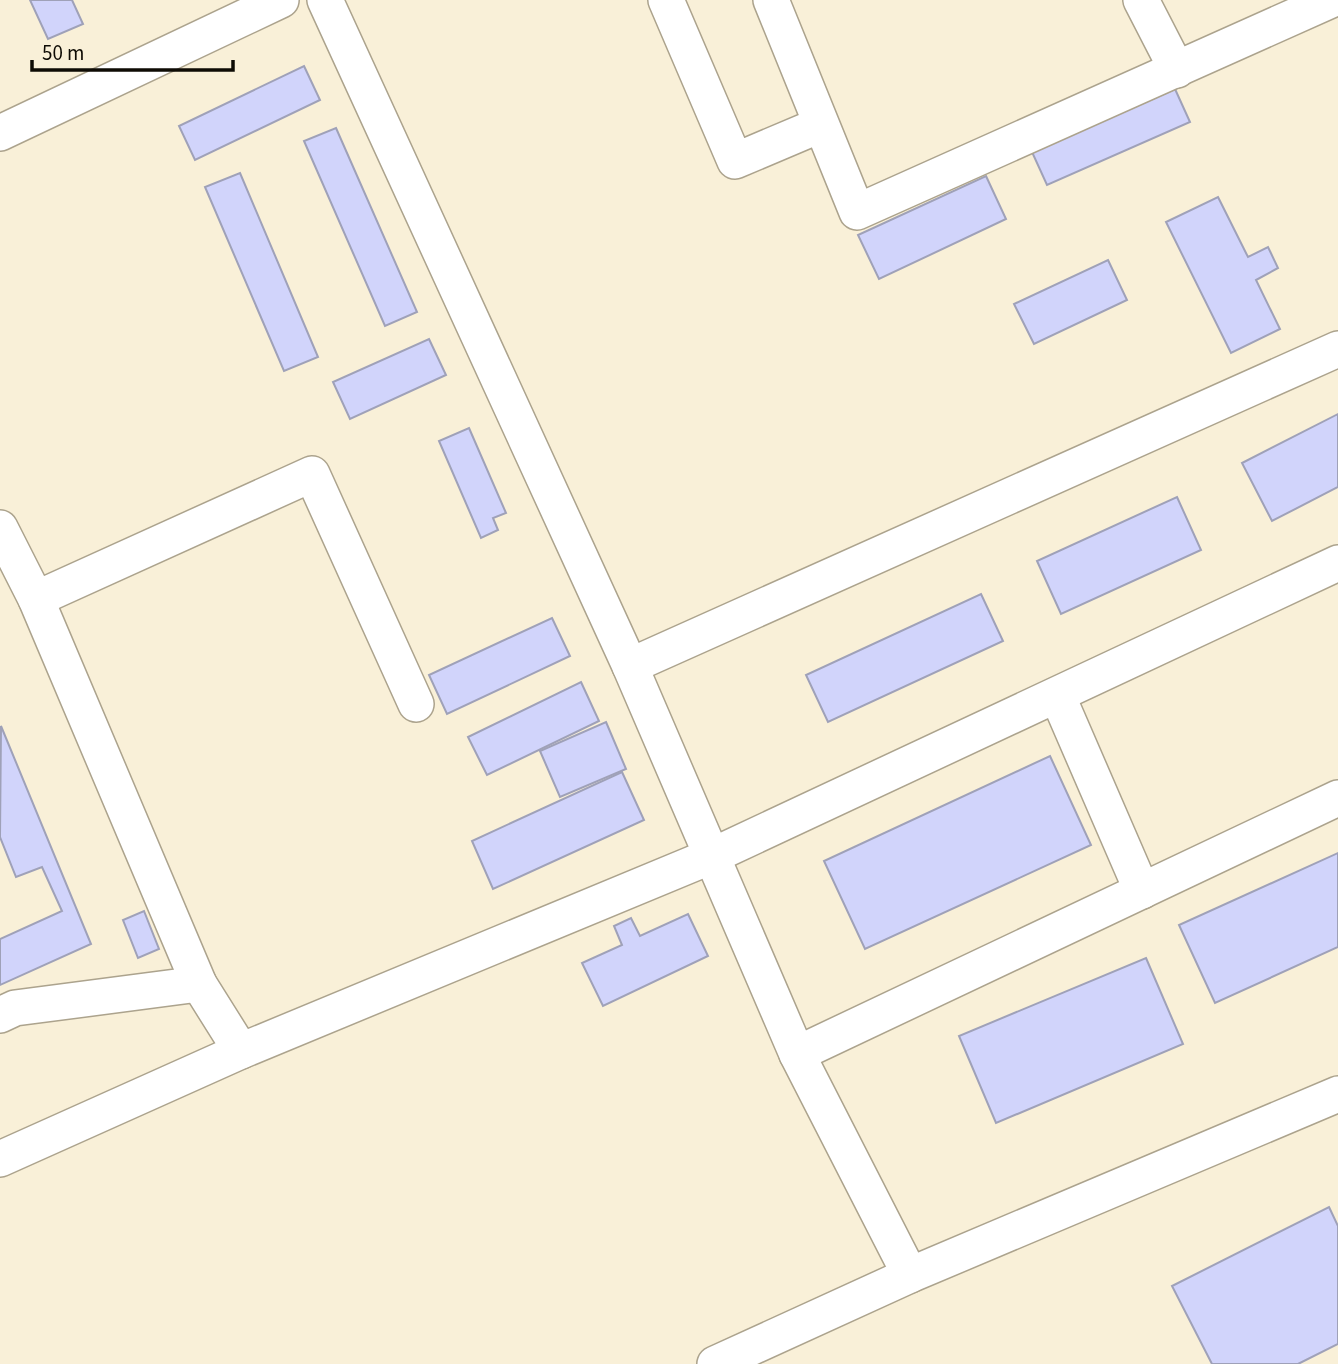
<svg xmlns="http://www.w3.org/2000/svg" width="1338" height="1364" font-family="'Source Sans 3',sans-serif">
	<style>
		.building { fill: #d1d4fb; stroke: #9fa1b8; stroke-width: 2 }
		.lines { fill: none; stroke-linecap: round; stroke-linejoin: round }
		.minor-casing { stroke: #aca38d; stroke-width: 38 }
		.minor { stroke: #fff; stroke-width: 35 }
	</style>
	<rect width="100%" height="100%" fill="#f9f0d8"/>
	<!-- building -->
	<g class="building">
		<polygon points="30,0 72,0 83,24 48,39"/>
		<polygon points="304,66 320,100 195,160 179,126"/>
		<polygon points="1175,89 1190,122 1047,185 1032,152"/>
		<polygon points="336,128 417,312 385,326 304,141"/>
		<polygon points="240,173 318,357 284,371 205,187"/>
		<polygon points="986,176 1006,219 879,279 858,235"/>
		<polygon points="1218,197 1248,257 1268,247 1278,268 1256,280 1280,329 1231,353 1166,222"/>
		<polygon points="1108,260 1127,300 1034,344 1014,304"/>
		<polygon points="429,339 446,375 350,419 333,382"/>
		<polygon points="1338,414 1338,487 1272,521 1242,463"/>
		<polygon points="469,428 506,513 493,518 498,530 481,538 439,441"/>
		<polygon points="1177,497 1201,550 1061,614 1037,561"/>
		<polygon points="981,594 1003,641 828,722 806,675"/>
		<polygon points="552,618 570,656 447,714 429,675"/>
		<polygon points="581,682 599,721 487,775 468,737"/>
		<polygon points="606,722 626,769 560,797 540,751"/>
		<polygon points="1,726 91,944 0,985 0,939 62,911 42,867 16,877 0,837"/>
		<polygon points="1050,756 1091,845 865,949 824,861"/>
		<polygon points="622,772 644,820 493,889 472,841"/>
		<polygon points="1338,853 1338,947 1215,1003 1179,925"/>
		<polygon points="144,911 159,949 138,958 123,920"/>
		<polygon points="688,914 708,956 603,1006 582,963 622,945 614,926 631,918 640,936"/>
		<polygon points="1146,958 1183,1044 996,1123 959,1036"/>
		<polygon points="1329,1207 1338,1226 1338,1344 1298,1364 1212,1364 1172,1286"/>
	</g>
	<g class="lines">
		<!-- minor casing -->
		<g class="minor-casing">
			<g id="minor">
				<polyline points="325,0 630,666 797,1054 910,1275 1338,1094"/>
				<polyline points="666,0 735,161 820,125"/>
				<polyline points="771,0 857,212 1331,0"/>
				<polyline points="1141,0 1177,70"/>
				<polyline points="0,133 281,0"/>
				<polyline points="0,528 36,599 199,984 241,1051"/>
				<polyline points="36,599 312,474 416,704"/>
				<polyline points="630,666 1338,349"/>
				<polyline points="1058,697 1142,891"/>
				<polyline points="0,1015 15,1008 199,984"/>
				<polyline points="797,1054 1338,798"/>
				<polyline points="0,1159 241,1051 714,855 1338,563"/>
				<polyline points="715,1364 910,1275"/>
			</g>
		</g>
		<!-- minor -->
		<use href="#minor" class="minor"/>
	</g>
	<!-- scale -->
	<path d="M32 60v10h201v-10" fill="none" stroke="#0e0b04" stroke-width="3.5"/>
	<text x="42" y="60" font-size="21" fill="#0e0b04" stroke="#f9f0d8" stroke-width="5" paint-order="stroke">50 m</text>
</svg>
